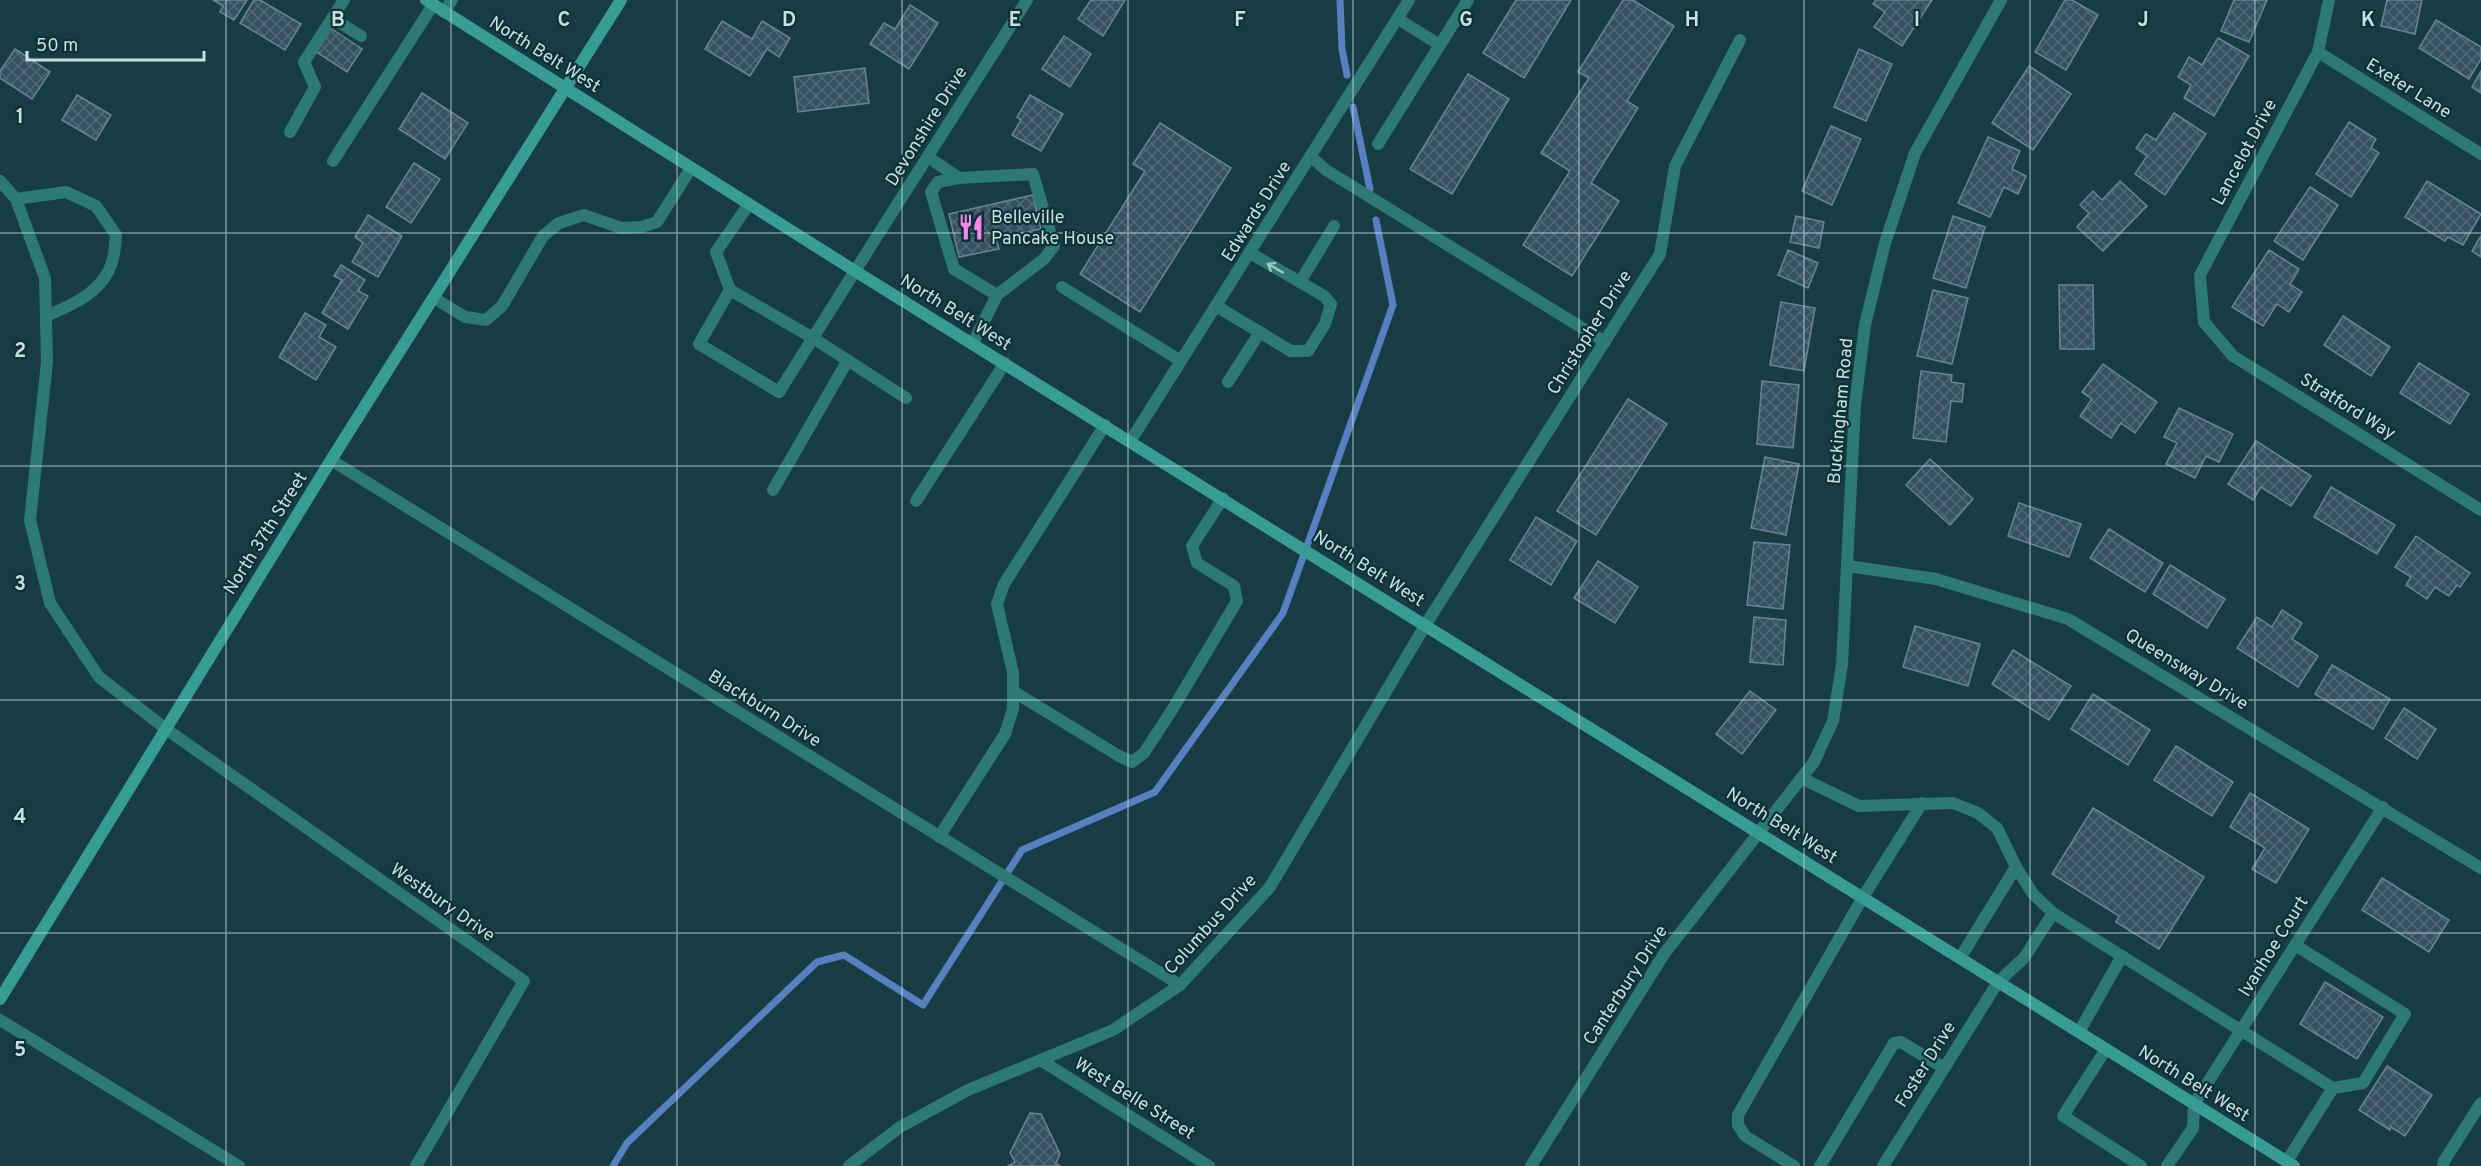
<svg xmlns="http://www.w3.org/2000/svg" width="2481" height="1166" font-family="Overpass,sans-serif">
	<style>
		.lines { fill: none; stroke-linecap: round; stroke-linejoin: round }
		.stream { stroke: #5880c1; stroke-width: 7 }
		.building { fill: url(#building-cross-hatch); stroke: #688597; stroke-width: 1.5 }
		.lane { stroke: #2c7a73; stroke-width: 12 }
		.street { stroke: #2c7a73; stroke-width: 12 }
		.secondary { stroke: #379c93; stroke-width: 12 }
		.oneway { stroke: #a3c5c6 }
		.grid { fill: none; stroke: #cbdee2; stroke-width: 1.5; stroke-opacity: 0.55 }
		.labels { text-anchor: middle; stroke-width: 4.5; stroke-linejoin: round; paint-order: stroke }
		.street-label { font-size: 18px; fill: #cbdee2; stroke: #0c3238 }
		.poi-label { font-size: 18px; fill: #cbdee2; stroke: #0c3238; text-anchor: start }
		.grid-label { font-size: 20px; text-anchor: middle; font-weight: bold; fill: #cbdee2; stroke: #0c3238; stroke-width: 4.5; stroke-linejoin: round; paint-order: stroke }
	</style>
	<defs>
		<pattern id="building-cross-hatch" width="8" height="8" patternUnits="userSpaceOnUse" patternTransform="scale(1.5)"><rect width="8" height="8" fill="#355061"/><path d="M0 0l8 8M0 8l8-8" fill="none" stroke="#516977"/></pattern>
	</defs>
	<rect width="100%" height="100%" fill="#173c43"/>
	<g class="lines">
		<!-- stream -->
		<g class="stream">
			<polyline points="1340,0 1342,49 1347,75"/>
			<polyline points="1353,107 1370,189"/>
			<polyline points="613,1166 627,1143 817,962 844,955 923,1005 1022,850 1155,792 1283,613 1393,305 1376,220"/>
		</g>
	</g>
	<!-- building -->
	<g class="building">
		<polygon points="213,0 247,0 234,20 220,12 223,6"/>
		<polygon points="254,0 260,0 301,24 285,50 240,23"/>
		<polygon points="1091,0 1125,0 1103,36 1078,19"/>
		<polygon points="1516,0 1571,0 1524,78 1483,53"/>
		<polygon points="1623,0 1633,0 1674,26 1627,101 1638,108 1591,183 1619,201 1572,276 1523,245 1570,171 1541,153 1589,78 1578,72"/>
		<polygon points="1876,0 1932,0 1902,46 1874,27 1885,12 1873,4"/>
		<polygon points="2065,0 2072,0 2098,15 2066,70 2035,52"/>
		<polygon points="2234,0 2267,0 2249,42 2221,31"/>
		<polygon points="2387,0 2422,0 2415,34 2381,26"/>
		<polygon points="910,5 938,23 909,69 870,44 884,23 895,29"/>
		<polygon points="2436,20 2481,47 2481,59 2469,79 2419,48"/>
		<polygon points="722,21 752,39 762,21 790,38 779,57 767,49 750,76 705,49"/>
		<polygon points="329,27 362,49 347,72 315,51"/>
		<polygon points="1064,36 1091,54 1070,87 1042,69"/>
		<polygon points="2218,38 2249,56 2214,116 2184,98 2191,85 2178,77 2189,57 2202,65"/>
		<polygon points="15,49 50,72 32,99 0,78 0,71"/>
		<polygon points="1859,49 1892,64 1866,121 1834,107"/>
		<polygon points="2029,66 2071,94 2033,150 1992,123"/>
		<polygon points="865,68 869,103 798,112 794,77"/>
		<polygon points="2481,71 2481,93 2472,87"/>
		<polygon points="1468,74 1509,99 1452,194 1410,169"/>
		<polygon points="422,93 468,123 445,159 399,129"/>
		<polygon points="77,95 111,115 96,140 62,120"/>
		<polygon points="1030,95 1063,114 1041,151 1012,135 1021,120 1017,117"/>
		<polygon points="2174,113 2206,134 2165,195 2135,174 2147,156 2136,148 2146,134 2156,140"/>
		<polygon points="2349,122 2376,139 2371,148 2379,153 2351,197 2316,174"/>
		<polygon points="1160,123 1231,168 1140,312 1080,274 1145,171 1133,164"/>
		<polygon points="1831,126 1861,139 1832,205 1802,191"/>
		<polygon points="1988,137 2020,151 2012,169 2026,176 2018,194 2004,187 1990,217 1958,203"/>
		<polygon points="414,163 440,179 411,223 386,207"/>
		<polygon points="2120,181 2147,206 2103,251 2077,227 2089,213 2080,205 2093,191 2102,200"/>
		<polygon points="2427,181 2481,214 2463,245 2448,237 2445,241 2405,217"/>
		<polygon points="2310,187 2338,205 2303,260 2274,241"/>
		<polygon points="1033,195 1041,229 996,239 999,249 959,257 949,214"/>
		<polygon points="368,215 402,236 378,277 352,262 363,243 355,237"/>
		<polygon points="1796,216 1824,222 1819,248 1790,242"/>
		<polygon points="1953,216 1985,227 1966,288 1933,278"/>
		<polygon points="2481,236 2481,257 2472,251"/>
		<polygon points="1788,250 1818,263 1808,288 1778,275"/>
		<polygon points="2269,250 2299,269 2290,284 2302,292 2289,312 2277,304 2263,326 2232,307"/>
		<polygon points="341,265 365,280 358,291 368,296 348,329 322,313 342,280 334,276"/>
		<polygon points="2059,285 2093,285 2094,349 2060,349"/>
		<polygon points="1933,290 1968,298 1952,364 1917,356"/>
		<polygon points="1781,302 1815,308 1804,371 1770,365"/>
		<polygon points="305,313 326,325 319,337 336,347 316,380 279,357"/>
		<polygon points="2343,316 2390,347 2371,376 2324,345"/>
		<polygon points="2419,363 2469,394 2450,424 2400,393"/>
		<polygon points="2103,364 2157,402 2135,433 2121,423 2111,438 2080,416 2092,399 2082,392"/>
		<polygon points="1921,371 1952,375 1951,382 1964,384 1962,402 1951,401 1946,442 1913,438"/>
		<polygon points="1762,381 1799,385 1793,448 1757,444"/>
		<polygon points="1628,399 1667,424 1596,535 1557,511"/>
		<polygon points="2179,408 2233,434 2219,462 2206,456 2195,478 2166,464 2177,443 2164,437"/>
		<polygon points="2256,441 2311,476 2291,506 2261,487 2253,500 2228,484"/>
		<polygon points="1765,457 1799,464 1786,535 1751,528"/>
		<polygon points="1930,459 1973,499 1950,525 1906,485"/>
		<polygon points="2331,487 2395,525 2377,554 2314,517"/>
		<polygon points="2019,503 2081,524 2069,557 2008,536"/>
		<polygon points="1536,517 1577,541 1551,585 1510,560"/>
		<polygon points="2109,529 2163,563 2145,592 2090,558"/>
		<polygon points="2416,536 2470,573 2460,587 2457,585 2449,596 2435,587 2427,599 2406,585 2411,577 2395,567"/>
		<polygon points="1754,542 1790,545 1783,609 1747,605"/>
		<polygon points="1598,561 1638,587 1615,623 1574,598"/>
		<polygon points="2170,565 2225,599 2207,628 2153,594"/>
		<polygon points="2282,610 2302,623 2292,639 2318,656 2298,687 2237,648 2257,617 2272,627"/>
		<polygon points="1754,617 1786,620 1783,665 1750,662"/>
		<polygon points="1915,626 1980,644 1968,686 1903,667"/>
		<polygon points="2013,650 2071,686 2049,720 1992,684"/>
		<polygon points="2332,665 2390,699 2373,729 2315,694"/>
		<polygon points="1750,691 1776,710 1742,754 1716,734"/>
		<polygon points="2093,694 2150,730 2128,765 2071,729"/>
		<polygon points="2404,708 2436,729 2417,759 2385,738"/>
		<polygon points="2176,746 2233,782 2212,816 2154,780"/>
		<polygon points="2250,793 2309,829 2276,883 2252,869 2265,848 2230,827"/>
		<polygon points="2093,808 2204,877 2159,949 2116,922 2119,916 2052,874"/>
		<polygon points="2382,878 2449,920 2429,952 2362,910"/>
		<polygon points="2325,982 2383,1017 2357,1059 2300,1024"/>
		<polygon points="2387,1066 2432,1095 2405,1136 2391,1127 2390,1130 2359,1110"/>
		<polygon points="1030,1113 1041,1114 1060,1154 1056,1163 1060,1166 1008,1166 1015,1162 1010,1153"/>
	</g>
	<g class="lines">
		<!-- lane -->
		<g class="lane">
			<polyline points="444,12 452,0"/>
			<polyline points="332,18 361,36"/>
			<polyline points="1398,19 1440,45"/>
			<polyline points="290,132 315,87 304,62 344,0"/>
			<polyline points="1378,144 1468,0"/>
			<polyline points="928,157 959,178 1033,174 1054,246 1044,259 997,295 973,343"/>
			<polyline points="333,161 433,5"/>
			<polyline points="959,178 938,182 931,192 954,269 997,295"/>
			<polyline points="749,204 716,252 730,290 813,338 906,398"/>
			<polyline points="1300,282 1334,226"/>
			<polyline points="1062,287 1181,361"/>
			<polyline points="730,290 699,344 779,392 855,271"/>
			<polyline points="434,298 465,317 486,320 502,306 543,236 559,223 584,215 621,228 641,227 657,222 691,168"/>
			<polyline points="1216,306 1291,351 1308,351 1325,324 1331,304 1324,296 1250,253"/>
			<polyline points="1228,382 1260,332"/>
			<polyline points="773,490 848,360"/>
			<polyline points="916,501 1005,363"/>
			<polyline points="1013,691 1119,756 1132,762 1144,753 1172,710 1237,601 1234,586 1197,563 1192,546 1223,498"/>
			<polyline points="1801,778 1859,806 1953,803 1978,813 1997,828 2016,867 2033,894 2053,913 2333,1088 2287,1161"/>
			<polyline points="939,837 1005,734 1013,709 1013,673 997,604 1004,584 1105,425"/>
			<polyline points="2295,945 2405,1014 2363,1083 2333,1088"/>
			<polyline points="1960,958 2016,867"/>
			<polyline points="1998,982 2024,958 2053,913"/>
			<polyline points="2079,1032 2122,956"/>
			<polyline points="2106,1049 2063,1116 2141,1166"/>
			<polyline points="1794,1166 1745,1136 1738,1125 1738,1115 1863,897 1922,803"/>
			<polyline points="1820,1166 1894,1043 1901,1042 1944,1068"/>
			<polyline points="2167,1166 2193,1128 2194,1104"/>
			<polyline points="2443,1166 2444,1161 2481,1103"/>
		</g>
		<!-- street -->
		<g class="street">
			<polyline points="2329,0 2318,52 2200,275 2204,322 2233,356 2481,510"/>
			<polyline points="2318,52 2481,154"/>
			<polyline points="1311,157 1326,170 1605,342"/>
			<polyline points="0,181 16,199 45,278 47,362 30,520 50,603 99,677 166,729 524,981 416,1166"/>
			<path d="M16 199 66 192 96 206 116 235C115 243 115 251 113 259 105 291 73 305 46 316"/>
			<polyline points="855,271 1027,0"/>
			<polyline points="1131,440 1409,0"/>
			<polyline points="331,460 1180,985"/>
			<polyline points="1848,566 1936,579 2068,619 2481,868"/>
			<polyline points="0,1020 239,1166"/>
			<polyline points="1042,1061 1209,1166"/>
			<polyline points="2194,1104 2383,807"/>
			<polyline points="849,1166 900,1127 968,1090 1113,1030 1180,985 1270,887 1426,624 1660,254 1675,166 1740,40"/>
			<polyline points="1531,1166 1664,954 1814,762 1833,721 1842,665 1855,405 1865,325 1885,243 1915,153 2001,0"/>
			<polyline points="1883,1166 1998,982"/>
		</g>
		<!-- secondary -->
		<g class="secondary">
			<polyline points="426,0 855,271 2294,1166"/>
			<polyline points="0,999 331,460 621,0"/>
		</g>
	</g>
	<!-- one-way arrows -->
	<defs><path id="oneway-shaft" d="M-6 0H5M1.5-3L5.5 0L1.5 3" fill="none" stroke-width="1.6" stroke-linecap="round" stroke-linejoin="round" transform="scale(1.5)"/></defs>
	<use class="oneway" href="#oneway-shaft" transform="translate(1275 268) rotate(-150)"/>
	<!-- grid -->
	<path class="grid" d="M226 0V1166M451 0V1166M677 0V1166M902 0V1166M1128 0V1166M1353 0V1166M1579 0V1166M1804 0V1166M2030 0V1166M2255 0V1166M0 233H2481M0 466H2481M0 700H2481M0 933H2481"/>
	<!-- icons -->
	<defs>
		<g id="restaurant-bare" transform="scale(2.07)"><path d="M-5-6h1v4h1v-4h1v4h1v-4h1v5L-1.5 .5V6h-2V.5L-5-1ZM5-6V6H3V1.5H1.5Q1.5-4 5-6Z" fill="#f987e8" stroke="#0c3238" stroke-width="2.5" paint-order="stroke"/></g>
	</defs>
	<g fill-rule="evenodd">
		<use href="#restaurant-bare" x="971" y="227"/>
	</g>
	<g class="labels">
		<!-- street labels -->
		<g class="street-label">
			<text transform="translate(545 54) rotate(32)" y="6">North Belt West</text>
			<text transform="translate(2409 88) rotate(32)" y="6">Exeter Lane</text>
			<text transform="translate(926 126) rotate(-58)" y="6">Devonshire Drive</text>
			<text transform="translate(2244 152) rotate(-62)" y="6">Lancelot Drive</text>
			<text transform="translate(1256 211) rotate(-58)" y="6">Edwards Drive</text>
			<text transform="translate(956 312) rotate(32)" y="6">North Belt West</text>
			<text transform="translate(1589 332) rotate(-58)" y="6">Christopher Drive</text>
			<text transform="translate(2348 406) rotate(32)" y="6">Stratford Way</text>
			<text transform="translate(1840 411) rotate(-85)" y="6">Buckingham Road</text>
			<text transform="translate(265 533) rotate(-58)" y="6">North 37th Street</text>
			<text transform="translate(1369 568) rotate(32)" y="6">North Belt West</text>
			<text transform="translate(2187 669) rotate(31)" y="6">Queensway Drive</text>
			<text transform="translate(765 708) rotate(32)" y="6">Blackburn Drive</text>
			<text transform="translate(1782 825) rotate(32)" y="6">North Belt West</text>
			<text transform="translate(443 902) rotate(35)" y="6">Westbury Drive</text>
			<text transform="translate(1210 924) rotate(-48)" y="6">Columbus Drive</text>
			<text transform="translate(2273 946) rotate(-58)" y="6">Ivanhoe Court</text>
			<text transform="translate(1625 985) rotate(-57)" y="6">Canterbury Drive</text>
			<text transform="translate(1925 1064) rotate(-58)" y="6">Foster Drive</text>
			<text transform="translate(2194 1083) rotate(32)" y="6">North Belt West</text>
			<text transform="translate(1135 1098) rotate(32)" y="6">West Belle Street</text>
		</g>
		<!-- poi labels -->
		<g class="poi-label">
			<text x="991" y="223">Belleville<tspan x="991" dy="21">Pancake House</tspan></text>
		</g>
	</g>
	<g class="grid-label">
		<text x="338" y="26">B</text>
		<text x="564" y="26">C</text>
		<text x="789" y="26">D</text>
		<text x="1015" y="26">E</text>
		<text x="1240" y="26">F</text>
		<text x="1466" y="26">G</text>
		<text x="1692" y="26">H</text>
		<text x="1917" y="26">I</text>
		<text x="2143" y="26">J</text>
		<text x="2368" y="26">K</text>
		<text x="20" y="123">1</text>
		<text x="20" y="357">2</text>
		<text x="20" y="590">3</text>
		<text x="20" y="823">4</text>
		<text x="20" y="1056">5</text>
	</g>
	<!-- scale -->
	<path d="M27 51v9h177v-9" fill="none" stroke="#cbdee2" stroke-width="3"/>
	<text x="36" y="51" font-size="18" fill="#cbdee2" stroke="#0c3238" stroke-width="4.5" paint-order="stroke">50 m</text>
</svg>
